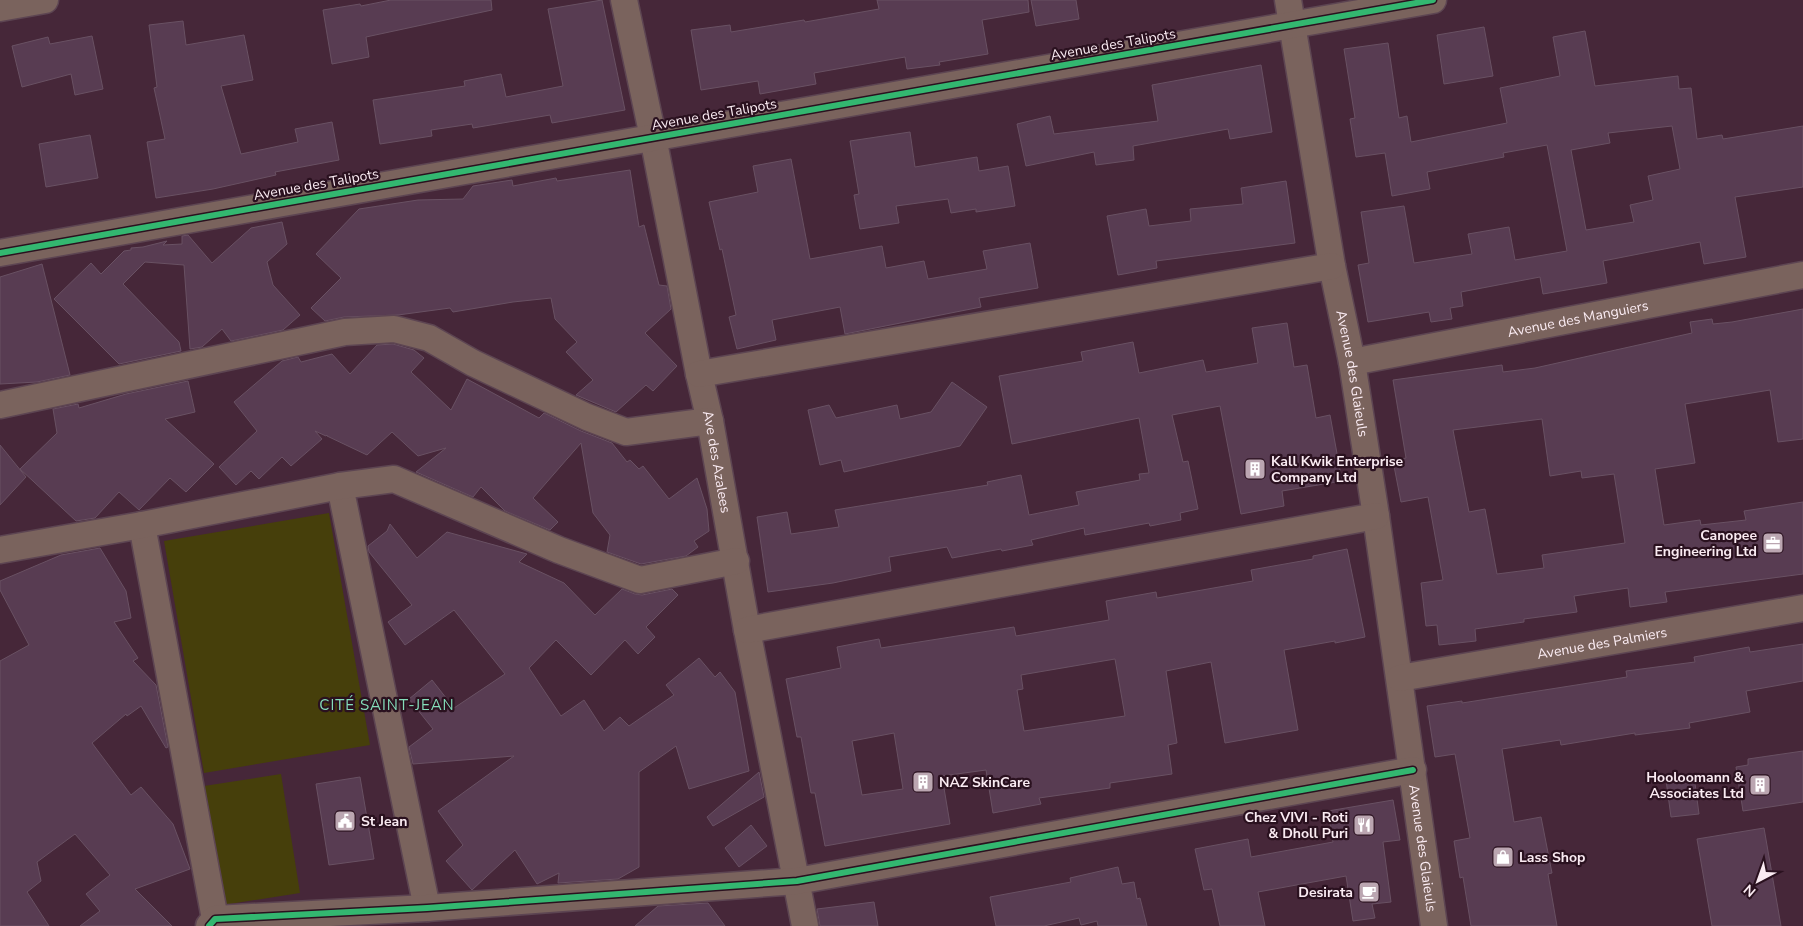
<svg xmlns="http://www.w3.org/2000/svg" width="1803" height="926" font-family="'Nunito Sans',sans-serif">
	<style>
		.green { fill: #463f0b }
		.building { fill: #583c52; stroke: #695163; fill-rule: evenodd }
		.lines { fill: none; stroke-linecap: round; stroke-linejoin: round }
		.minor-casing { stroke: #5d4552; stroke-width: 29 }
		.minor { stroke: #7a635d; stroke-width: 26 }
		.cycleway-casing { stroke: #2a111f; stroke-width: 9 }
		.cycleway { stroke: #33b770; stroke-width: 6 }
		.labels { text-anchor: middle; stroke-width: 4.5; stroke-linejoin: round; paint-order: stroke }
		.street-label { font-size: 14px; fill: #faebf2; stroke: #2a111f }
		.poi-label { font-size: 14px; font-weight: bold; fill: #faebf2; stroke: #2a111f; text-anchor: start }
		.neighbourhood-label { font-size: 15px; letter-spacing: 1px; fill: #85debb; stroke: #2a111f }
	</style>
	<rect width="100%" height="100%" fill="#462739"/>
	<!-- green -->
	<g class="green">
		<polygon points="329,513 370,745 204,773 164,541"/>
		<polygon points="281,774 300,893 223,905 204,786"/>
	</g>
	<!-- building -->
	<g class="building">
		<polygon points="391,0 491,0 492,10 366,37 369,57 332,64 323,10 360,4 361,6"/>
		<polygon points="602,0 625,110 552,123 550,115 473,128 472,124 431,130 432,136 380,144 373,100 465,86 464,81 501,74 506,97 563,86 548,9"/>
		<polygon points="877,0 1028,0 1029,12 982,20 988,54 939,62 940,65 907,69 905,57 814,73 816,84 760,94 758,81 701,90 691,30 730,25 731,32 804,20 805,22 879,9"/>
		<polygon points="1031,0 1076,0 1079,19 1036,26"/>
		<polygon points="183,21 186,45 244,35 253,80 221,86 241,154 298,142 295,129 332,122 339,160 275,172 276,175 213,189 156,198 147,142 165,139 154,88 157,87 149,25"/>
		<polygon points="1484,27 1493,76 1444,84 1437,35"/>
		<path d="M1585 31 1595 86 1678 76 1679 89 1691 88 1697 139 1722 135 1723 139 1803 126V187L1735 197 1746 257 1704 264 1700 242 1603 261 1607 283 1543 294 1540 277 1461 292 1463 306 1450 308 1452 319 1431 322 1429 312 1368 322 1358 265 1369 263 1361 212 1404 206 1414 263 1472 254 1468 234 1509 227 1515 260 1567 251 1547 145 1503 153 1504 157 1427 172 1430 189 1392 196 1385 153 1356 157 1350 119 1355 118 1344 49 1388 43 1399 118 1407 116 1411 142 1507 123 1500 88 1560 76 1553 37ZM1672 126 1680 169 1648 176 1653 200 1630 205 1634 222 1586 230 1571 150 1610 143 1608 133Z"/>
		<polygon points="92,36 103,89 75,95 71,74 22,87 12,46 48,37 50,44"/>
		<polygon points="1261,65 1272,132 1230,139 1228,129 1133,146 1134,160 1096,165 1094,152 1026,166 1017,124 1050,116 1054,134 1158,121 1152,85"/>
		<polygon points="910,132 915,167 977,157 979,171 1008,166 1015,206 976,212 976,209 951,213 948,199 896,206 899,223 860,229 854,195 859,194 850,141"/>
		<polygon points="90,135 98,178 46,187 39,144"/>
		<polygon points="791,159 810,259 882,246 886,268 924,261 928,279 987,269 983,251 1030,243 1038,288 979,298 981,307 845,334 840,307 772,320 776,340 737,349 729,317 736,315 722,249 720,250 709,202 758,192 753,166"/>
		<polygon points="630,170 639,227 644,225 659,285 667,286 671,309 645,333 677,366 653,391 646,385 616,412 576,395 593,380 566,352 577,342 555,319 551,298 513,302 453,312 450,308 398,315 344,317 325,321 311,308 341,278 316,254 359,209 418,200 463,199 473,186 512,180 513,186 556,178 557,181"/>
		<polygon points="1286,181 1295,243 1156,261 1157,268 1118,275 1107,216 1146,209 1149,226 1191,221 1190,209 1243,204 1241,188"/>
		<polygon points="282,222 287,244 267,262 273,285 300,315 283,330 231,341 222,329 202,347 190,349 184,265 145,262 123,284 179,342 181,351 119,364 54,299 91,263 101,274 124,251 131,250 131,248 143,247 167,241 163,245 182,244 182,236 188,235 212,263 251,228"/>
		<polygon points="42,264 70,375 37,382 0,384 0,277"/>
		<path d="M1803 309V439L1778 442 1770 390 1685 404 1695 463 1655 469 1664 525 1700 520 1701 525 1746 520 1744 511 1803 502V574L1665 592 1667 602 1630 607 1628 588 1574 596 1577 612 1524 619V622L1475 629 1476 641 1439 645 1437 625 1426 626 1421 583 1443 580 1428 497 1401 502 1393 461 1406 458 1393 380 1502 365 1503 372 1535 368 1692 333 1690 322 1712 319 1713 324 1732 322ZM1542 419 1550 476 1581 471 1582 478 1614 474 1625 543 1542 555 1544 568 1497 574 1485 509 1469 512 1453 430Z"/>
		<polygon points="1287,323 1294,367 1307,365 1316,418 1330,415 1342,481 1282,491 1284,506 1241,514 1220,406 1172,415 1183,462 1188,461 1198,509 1180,513 1181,520 1150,526 1149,523 1085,535 1084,528 1031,540 1033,545 1002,551 1001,549 952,558 947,547 889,557 891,571 833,583 768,592 757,517 787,512 791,534 839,527 835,510 988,485 987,482 1021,475 1029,515 1079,505 1076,492 1140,480 1139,474 1149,473 1139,418 1012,444 999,376 1083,361 1081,352 1133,342 1139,373 1203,360 1206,372 1258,363 1252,328"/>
		<polygon points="393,344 414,350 424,358 411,372 451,410 467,379 539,418 544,413 581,431 612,443 627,462 630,460 639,469 643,466 669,499 697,478 707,509 709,531 694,541 698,547 686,556 641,564 607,552 610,535 593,513 581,443 533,498 558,522 550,530 505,511 481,487 473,497 416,472 446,448 418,456 392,432 367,455 327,436 327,435 326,436 315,431 322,439 291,466 282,457 259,479 251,471 236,485 219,467 257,431 234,402 282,361 298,357 301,362 332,354 350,374 377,345"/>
		<polygon points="188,381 195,412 165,419 214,464 186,492 170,478 139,510 119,492 95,518 76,521 20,469 57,433 53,409 78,404 79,408 126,394"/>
		<polygon points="952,382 987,407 960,446 844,472 841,460 820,465 808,410 829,405 836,418 897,405 900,419 931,412"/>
		<polygon points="0,445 26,477 0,505"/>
		<polygon points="390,524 417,558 447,532 527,554 519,562 564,583 595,615 622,589 635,594 642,595 672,589 678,595 646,627 655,637 638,654 625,640 591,675 556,640 529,668 561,716 584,700 604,731 620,717 629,726 674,695 666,685 699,658 715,677 720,672 735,692 749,771 689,789 676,746 639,772 639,867 618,879 558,883 559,873 537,884 515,850 472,890 446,861 463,845 438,811 514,756 413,764 409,747 433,729 409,699 432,680 454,708 505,674 454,610 405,645 388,622 412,605 369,552 368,546 387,531"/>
		<polygon points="100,548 126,591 131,618 114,622 138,658 133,661 156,685 168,747 166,748 141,706 127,716 126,714 92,743 131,795 141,787 173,824 190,869 135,889 172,926 80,926 100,911 86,894 110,875 75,834 37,862 41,881 27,892 49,926 0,926 0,661 29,645 0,590 0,581 61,555"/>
		<path d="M1347 549 1365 637 1335 643V641L1284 650 1298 730 1225 743 1211 662 1166 671 1177 743 1168 745 1172 774 1110 783V788L1039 798 1041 804 993 813 986 770 942 776 950 824 825 846 815 793H811L801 737H797L786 679 841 668 837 647 879 639 881 648 1014 627 1016 636 1109 620 1106 601 1156 592 1157 598 1253 581 1251 570 1313 559V556ZM1115 659 1125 716 1024 731 1017 690 1023 689 1021 675ZM894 733 903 789 862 795 852 741Z"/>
		<polygon points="1803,644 1803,681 1746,691 1750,712 1689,723 1690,728 1635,735 1635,733 1561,745 1560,740 1502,749 1514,822 1541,817 1552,873 1548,874 1557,926 1471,926 1463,877 1460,878 1454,841 1470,838 1455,754 1435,757 1427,706 1462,701 1462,703 1627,677 1626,671 1695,662 1694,657 1749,647 1750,652"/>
		<polygon points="1803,751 1803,802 1743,811 1736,767 1748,765 1748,759"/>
		<polygon points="759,772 764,797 713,826 707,817"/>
		<polygon points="1694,776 1699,814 1671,817 1666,780"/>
		<polygon points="360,777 374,859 329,865 316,784"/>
		<polygon points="1393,800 1400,840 1383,842 1391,902 1372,904 1375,918 1353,921 1346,876 1258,892 1265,926 1220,926 1212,889 1204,890 1195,849 1248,839 1251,857 1333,842 1328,811"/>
		<polygon points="751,825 767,846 739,867 725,848"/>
		<polygon points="1764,828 1781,926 1712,926 1697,839"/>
		<polygon points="1118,867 1122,884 1134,882 1137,899 1140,898 1147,926 1098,926 1097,921 1081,925 1079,918 1044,926 996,926 990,897 1071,882 1070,878"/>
		<polygon points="874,902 878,926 820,926 817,909"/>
		<polygon points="708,903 725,926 635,926 658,906"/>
	</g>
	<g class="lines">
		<!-- minor casing -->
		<g class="minor-casing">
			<g id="minor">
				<path id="s1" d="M624 0 653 137 699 374 710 421 747 630 805 926"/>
				<path id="s2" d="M1288 0 1332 266 1352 362 1376 516 1434 926"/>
				<polyline points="0,8 45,0"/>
				<polyline points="0,253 1433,0"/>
				<path id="s3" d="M1352 362 1803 275"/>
				<polyline points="699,374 1332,266"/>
				<polyline points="0,405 345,332 394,329 429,338 473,363 587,417 626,432 710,421"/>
				<polyline points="340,486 427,908"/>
				<polyline points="142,525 215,919"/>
				<polyline points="0,550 142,525 340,486 394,479 559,550 640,580 736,561"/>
				<polyline points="747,630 1376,516"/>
				<path id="s4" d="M1400 678 1803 608"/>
				<polyline points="209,926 215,919 427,908 797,881 1413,770"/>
			</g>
		</g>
		<!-- minor -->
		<use href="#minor" class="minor"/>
		<!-- cycleway casing -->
		<g class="cycleway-casing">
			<g id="cycleway">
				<polyline points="0,253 1433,0"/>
				<polyline points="209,926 215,919 427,908 797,881 1413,770"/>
			</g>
		</g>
		<!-- cycleway -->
		<use href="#cycleway" class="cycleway"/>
	</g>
	<!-- icons -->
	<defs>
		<g id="building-square" transform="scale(1.125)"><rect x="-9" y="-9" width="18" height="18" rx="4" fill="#bba6b1" stroke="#2a111f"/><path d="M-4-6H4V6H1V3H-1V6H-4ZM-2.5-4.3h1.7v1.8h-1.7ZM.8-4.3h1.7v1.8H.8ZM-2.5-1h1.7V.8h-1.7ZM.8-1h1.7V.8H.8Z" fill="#fff"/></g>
		<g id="office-square" transform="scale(1.125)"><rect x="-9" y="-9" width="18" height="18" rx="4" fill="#bba6b1" stroke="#2a111f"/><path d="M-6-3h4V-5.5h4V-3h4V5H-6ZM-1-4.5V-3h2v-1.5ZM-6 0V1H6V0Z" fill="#fff"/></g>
		<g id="civic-square" transform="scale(1.125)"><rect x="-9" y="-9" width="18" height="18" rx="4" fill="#bba6b1" stroke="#2a111f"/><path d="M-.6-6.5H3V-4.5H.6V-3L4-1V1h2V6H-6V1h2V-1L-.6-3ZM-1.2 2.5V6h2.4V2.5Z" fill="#fff"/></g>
		<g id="restaurant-square" transform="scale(1.125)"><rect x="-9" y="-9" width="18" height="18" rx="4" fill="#bba6b1" stroke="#2a111f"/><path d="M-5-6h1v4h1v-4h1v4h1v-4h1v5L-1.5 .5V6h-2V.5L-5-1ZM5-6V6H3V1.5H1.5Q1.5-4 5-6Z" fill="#fff"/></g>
		<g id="shop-square" transform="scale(1.125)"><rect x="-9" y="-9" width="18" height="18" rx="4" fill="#bba6b1" stroke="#2a111f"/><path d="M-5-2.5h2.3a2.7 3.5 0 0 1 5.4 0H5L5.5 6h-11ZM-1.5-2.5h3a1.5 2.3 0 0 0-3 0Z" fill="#fff"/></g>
		<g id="cafe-square" transform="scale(1.125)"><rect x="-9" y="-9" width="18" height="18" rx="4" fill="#bba6b1" stroke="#2a111f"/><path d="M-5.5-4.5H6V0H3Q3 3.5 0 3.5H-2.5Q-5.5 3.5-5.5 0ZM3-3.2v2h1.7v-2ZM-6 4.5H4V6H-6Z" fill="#fff"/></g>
	</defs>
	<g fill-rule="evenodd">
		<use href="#building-square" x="1255" y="469"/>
		<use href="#office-square" x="1773" y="543"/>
		<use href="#building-square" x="923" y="782"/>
		<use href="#building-square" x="1760" y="785"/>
		<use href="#civic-square" x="345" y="821"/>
		<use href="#restaurant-square" x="1364" y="825"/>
		<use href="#shop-square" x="1503" y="857"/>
		<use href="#cafe-square" x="1369" y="892"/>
	</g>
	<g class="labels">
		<!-- street labels -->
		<g class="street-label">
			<text transform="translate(1113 44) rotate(-10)" y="5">Avenue des Talipots</text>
			<text transform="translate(714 114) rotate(-10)" y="5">Avenue des Talipots</text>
			<text transform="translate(316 184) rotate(-10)" y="5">Avenue des Talipots</text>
			<text dy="5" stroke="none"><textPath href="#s3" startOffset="230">Avenue des Manguiers</textPath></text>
			<text dy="5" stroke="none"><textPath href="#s2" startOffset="379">Avenue des Glaieuls</textPath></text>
			<text dy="5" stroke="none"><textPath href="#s1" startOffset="471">Ave des Azalees</textPath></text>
			<text dy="5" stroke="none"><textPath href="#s4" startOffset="205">Avenue des Palmiers</textPath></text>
			<text dy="5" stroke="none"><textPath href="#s2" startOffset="859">Avenue des Glaieuls</textPath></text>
		</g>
		<!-- poi labels -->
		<g class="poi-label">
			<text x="1271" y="466">Kall Kwik Enterprise<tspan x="1271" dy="16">Company Ltd</tspan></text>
			<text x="1757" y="540" text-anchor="end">Canopee<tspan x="1757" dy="16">Engineering Ltd</tspan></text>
			<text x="1744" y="782" text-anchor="end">Hooloomann &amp;<tspan x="1744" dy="16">Associates Ltd</tspan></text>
			<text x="939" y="787">NAZ SkinCare</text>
			<text x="1348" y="822" text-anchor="end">Chez VIVI - Roti<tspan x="1348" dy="16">&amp; Dholl Puri</tspan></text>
			<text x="361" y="826">St Jean</text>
			<text x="1519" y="862">Lass Shop</text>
			<text x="1353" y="897" text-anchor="end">Desirata</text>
		</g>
		<!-- neighbourhood labels -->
		<g class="neighbourhood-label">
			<text x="387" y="710">CITÉ SAINT-JEAN</text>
		</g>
	</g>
	<!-- north arrow -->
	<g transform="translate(1758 881) rotate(221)" stroke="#2a111f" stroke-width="4" paint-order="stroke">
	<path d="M0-4L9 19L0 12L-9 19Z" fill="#faebf2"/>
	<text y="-8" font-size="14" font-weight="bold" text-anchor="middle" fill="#faebf2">N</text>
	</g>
</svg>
